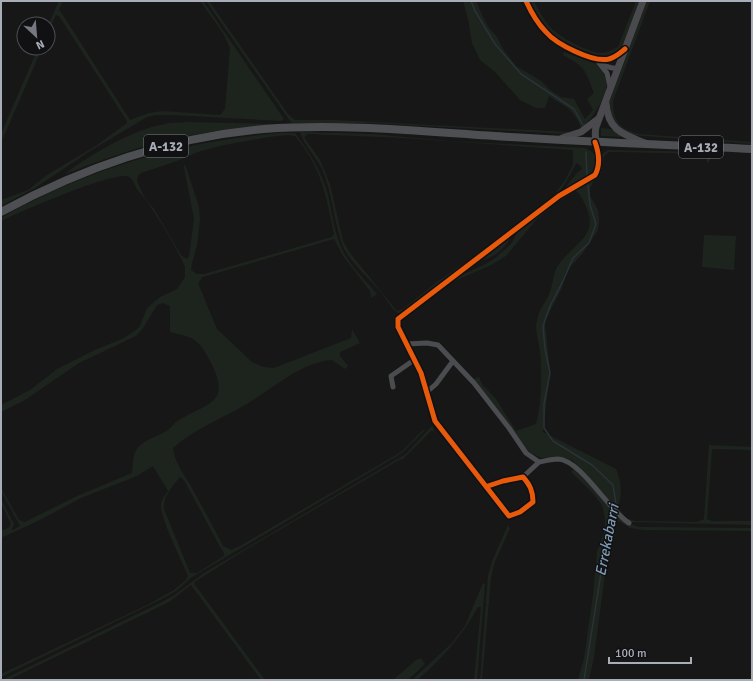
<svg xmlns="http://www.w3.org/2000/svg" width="753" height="681" font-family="Signika,sans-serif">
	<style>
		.green { fill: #1d241e; fill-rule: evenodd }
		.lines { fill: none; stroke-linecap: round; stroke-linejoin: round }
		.stream { stroke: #2a3239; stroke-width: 1.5 }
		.street { stroke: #4b4c50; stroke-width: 5 }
		.secondary { stroke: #4a4a4e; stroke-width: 7 }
		.primary { stroke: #4d4f52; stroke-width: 8 }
		.cycleway-casing { stroke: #111113; stroke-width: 8 }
		.cycleway { stroke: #e8590c; stroke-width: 5 }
		.labels { text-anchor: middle; stroke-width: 3; stroke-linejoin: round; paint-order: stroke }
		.shield { fill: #111113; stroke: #7b7e86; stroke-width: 1 }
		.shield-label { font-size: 13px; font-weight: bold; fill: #a8adb8 }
		.water-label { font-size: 15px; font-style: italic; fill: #7f9bb3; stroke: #111113 }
	</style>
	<rect width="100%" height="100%" fill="#171717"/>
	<!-- green -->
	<g class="green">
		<polygon points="59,1 63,1 59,9 130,120 149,113 162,111 220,115 225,109 230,48 223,33 200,1 203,1 284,119 281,121 173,115 155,115 147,117 90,151 35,188 1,206 1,200 28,190 47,175 97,145 127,123 127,121 59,16 56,15 48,33 48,25"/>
		<polygon points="206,1 209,1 288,114 295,120 334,120 570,132 566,134 370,123 292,123 290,121"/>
		<path d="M463 1H476L483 17 489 28 497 37 503 49 516 66 541 81 550 90 561 97 574 99 585 119 593 110 587 99 594 93C585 70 586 67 563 55L564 52 599 65C604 70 608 78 607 85 605 99 592 120 581 128 573 107 566 108 549 96L545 108H536L520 100 495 72 480 60 472 43 468 19Z"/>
		<path d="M530 1H534C539 11 545 22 553 30 562 38 587 52 600 53 606 53 613 50 618 47L636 1H639C635 13 626 44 617 52 615 54 610 56 606 57 598 58 562 42 555 36 544 26 537 14 530 1Z"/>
		<path d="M647 1H650L613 101C613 121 619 129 639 134L752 142V144L631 135C616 128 609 116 610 100Z"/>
		<polygon points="38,48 42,48 1,143 1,134"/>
		<path d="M186 122 277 124C247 127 217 130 187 136 145 144 104 159 65 174 89 155 134 129 165 124 172 122 179 123 186 122Z"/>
		<polygon points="601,128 611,129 622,137 601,136"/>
		<path d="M300 132 373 134 449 141 585 148C590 150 594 152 596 158 600 175 577 183 566 190L565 188 577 173 582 169 581 166 576 163 570 175 562 188 552 199 500 241 445 278 400 314C391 310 387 299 380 291 367 276 347 260 341 241 333 217 332 192 322 169 317 158 302 142 300 132ZM308 134 403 138 573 150V165L565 180 555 194 503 236 437 282 403 309 397 311 350 253 343 241 330 184 320 160 304 137Z"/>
		<path d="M279 133H295C310 153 321 171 328 195 332 213 334 233 343 251 351 267 365 280 377 294L371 298 370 291 343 256 334 239 203 277 198 283 217 329 252 362 263 367 274 368 351 338 352 329 360 343 340 352V356L348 366 345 369 332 360C301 362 271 390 245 405 221 419 194 429 173 448 175 464 184 474 192 488 202 507 213 526 223 546L231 550 240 546 396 455 403 450 423 430H425L403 452 397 456 192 577 176 591 160 600 1 677V674L147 605 174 590 186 580 188 576C182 561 160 518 161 505 161 500 165 496 168 491L153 466 137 476 81 498 40 520 1 538V531L8 528 11 524 1 503V499L14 524 12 529 13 530 20 526 1 491V488L19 520 25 522 77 496 132 473C133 465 132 456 137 449 142 441 155 437 163 433 171 429 173 423 179 420 207 403 232 404 211 363 199 339 195 338 170 332V306L163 303 157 305 143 328 136 336 79 363 25 400 1 412V405L30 390 57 369 95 350 124 338 136 330 140 326 147 308 160 297 177 289 185 277V267C177 248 162 224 150 206 147 200 141 195 137 189 135 186 133 179 129 177 117 169 18 213 1 221V218C60 184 125 160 191 146 220 140 250 136 279 133ZM288 135 295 136C322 169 326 194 334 234L332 237 204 274H197L191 270 192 263 197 245 200 220 199 207 185 164 184 167 194 219 189 257 186 259 181 255 154 209 145 198 140 188 137 181 138 176 141 173 177 161 198 152 219 146 269 137ZM180 477 184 480 219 545 224 553V556L197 573H190L164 509C162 498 173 485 180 477Z"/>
		<path d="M608 150 710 152V161L707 163V157L705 154 615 152H609L604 156 601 172 593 182 590 189V196L598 210 599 219 598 230 582 254 565 273 562 288 545 321 550 372 543 432 616 469C622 483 622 493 618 508L626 518 635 521 697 522 704 519 709 445 752 447V450L712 449 707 519 712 521H752V525L632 522 623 517 572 460 560 457 541 458 531 453 523 446 473 379 479 377 482 384 496 399 516 431 536 424C542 402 542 375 540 351 538 334 533 331 539 313 542 306 547 300 549 294 553 285 553 275 557 267 569 247 599 237 587 209 584 202 582 196 576 191L555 204 537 219 506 256 491 265 450 283 455 278 484 265 494 259 511 244 518 231 557 201 593 179 602 154Z"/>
		<polygon points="704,235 736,236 734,270 702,267"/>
		<path d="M510 238C506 247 493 259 482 260Z"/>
		<polygon points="431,427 433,427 434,431 431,431 403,459 399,460 245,550 196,581 194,584 201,593 265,680 261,680 191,585 169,602 8,680 2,680 160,603 173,596 204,573 406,454"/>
		<path d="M575 468C583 476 592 485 599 494 614 512 615 521 640 527L752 528V531L644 530 630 528 617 520H614L615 535 608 552 594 657 589 680H578L584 658 593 595 597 552 605 530V518L602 505 591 491 571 472Z"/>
		<polygon points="508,525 510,528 494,564 491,578 482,680 480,680 488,575 493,559"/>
		<path d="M483 583 485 584 477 680H474L481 607H478C462 636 442 659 417 680H412L452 643 465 626Z"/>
		<polygon points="421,658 425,664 408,680 393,680 416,660"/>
	</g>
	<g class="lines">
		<!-- stream -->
		<g class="stream">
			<polyline points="471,1 475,11 495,44 521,74 574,109 583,125"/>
			<polyline points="586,152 587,176"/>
			<polyline points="588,185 590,205 596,224 589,243 573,258 563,281 550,306 543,326 545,349 550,373 544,404 544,428 553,441 592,465 613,485 616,504 615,508"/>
			<polyline points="584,680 605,548 614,512"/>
		</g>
		<!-- street -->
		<g class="street">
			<path d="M526 1C531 12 537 23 546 32 556 44 593 63 609 59 616 57 620 53 625 49"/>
			<polyline points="596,59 607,73 610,86"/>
			<polyline points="602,65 612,68 618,68"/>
			<path d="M398 319V327L421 373 435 421 509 516 520 512 533 502C533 491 530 485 523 477L503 481 488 486"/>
			<polyline points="406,344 427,343 438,345 474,383 509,428 526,453 539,462 523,477"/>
			<polyline points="393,387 391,376 414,360"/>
			<polyline points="427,392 436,384 453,361"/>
			<path d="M539 462C545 461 552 459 558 459 581 460 609 511 629 523"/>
		</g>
		<!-- secondary -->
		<g class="secondary">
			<path d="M606 103C608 130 622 134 645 143"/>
			<polyline points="562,138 581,132 598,119"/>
			<path d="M398 319 559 196 595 175C604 159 592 144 596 127L643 1"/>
		</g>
		<!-- primary -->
		<path class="primary" d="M1 212C82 168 171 137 264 129 345 123 428 132 510 137 590 142 671 145 752 149"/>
		<!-- cycleway casing -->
		<g class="cycleway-casing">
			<g id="cycleway">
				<path d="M526 1C531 12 537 23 546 32 556 44 593 63 609 59 616 57 620 53 625 49"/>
				<path d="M488 486 503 481 523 477C530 485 533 491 533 502L520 512 509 516 435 421 421 373 398 327V319L559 196 595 175C601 164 599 153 595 142"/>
			</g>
		</g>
		<!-- cycleway -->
		<use href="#cycleway" class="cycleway"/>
	</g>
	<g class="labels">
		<!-- shield labels -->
		<g class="shield">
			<rect x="144" y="135" width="44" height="22" rx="3"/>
			<rect x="679" y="136" width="44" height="22" rx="3"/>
		</g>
		<g class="shield-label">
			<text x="166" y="151">A-132</text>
			<text x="701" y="152">A-132</text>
		</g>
		<!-- water labels -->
		<g class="water-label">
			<text transform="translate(607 540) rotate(-79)" y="5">Errekabarri</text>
		</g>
	</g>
	<!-- border -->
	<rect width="753" height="681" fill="none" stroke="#a8adb8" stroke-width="4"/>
	<!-- north arrow -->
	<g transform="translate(36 36) rotate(154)"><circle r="19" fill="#111113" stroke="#4d4f55"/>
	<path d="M0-3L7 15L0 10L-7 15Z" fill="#757880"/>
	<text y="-6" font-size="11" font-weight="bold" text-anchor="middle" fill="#a8adb8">N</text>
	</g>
	<!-- scale -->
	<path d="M609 657v6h82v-6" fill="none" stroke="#a8adb8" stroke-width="2"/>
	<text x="615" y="657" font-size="12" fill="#a8adb8" stroke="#111113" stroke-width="3" paint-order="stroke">100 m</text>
</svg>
